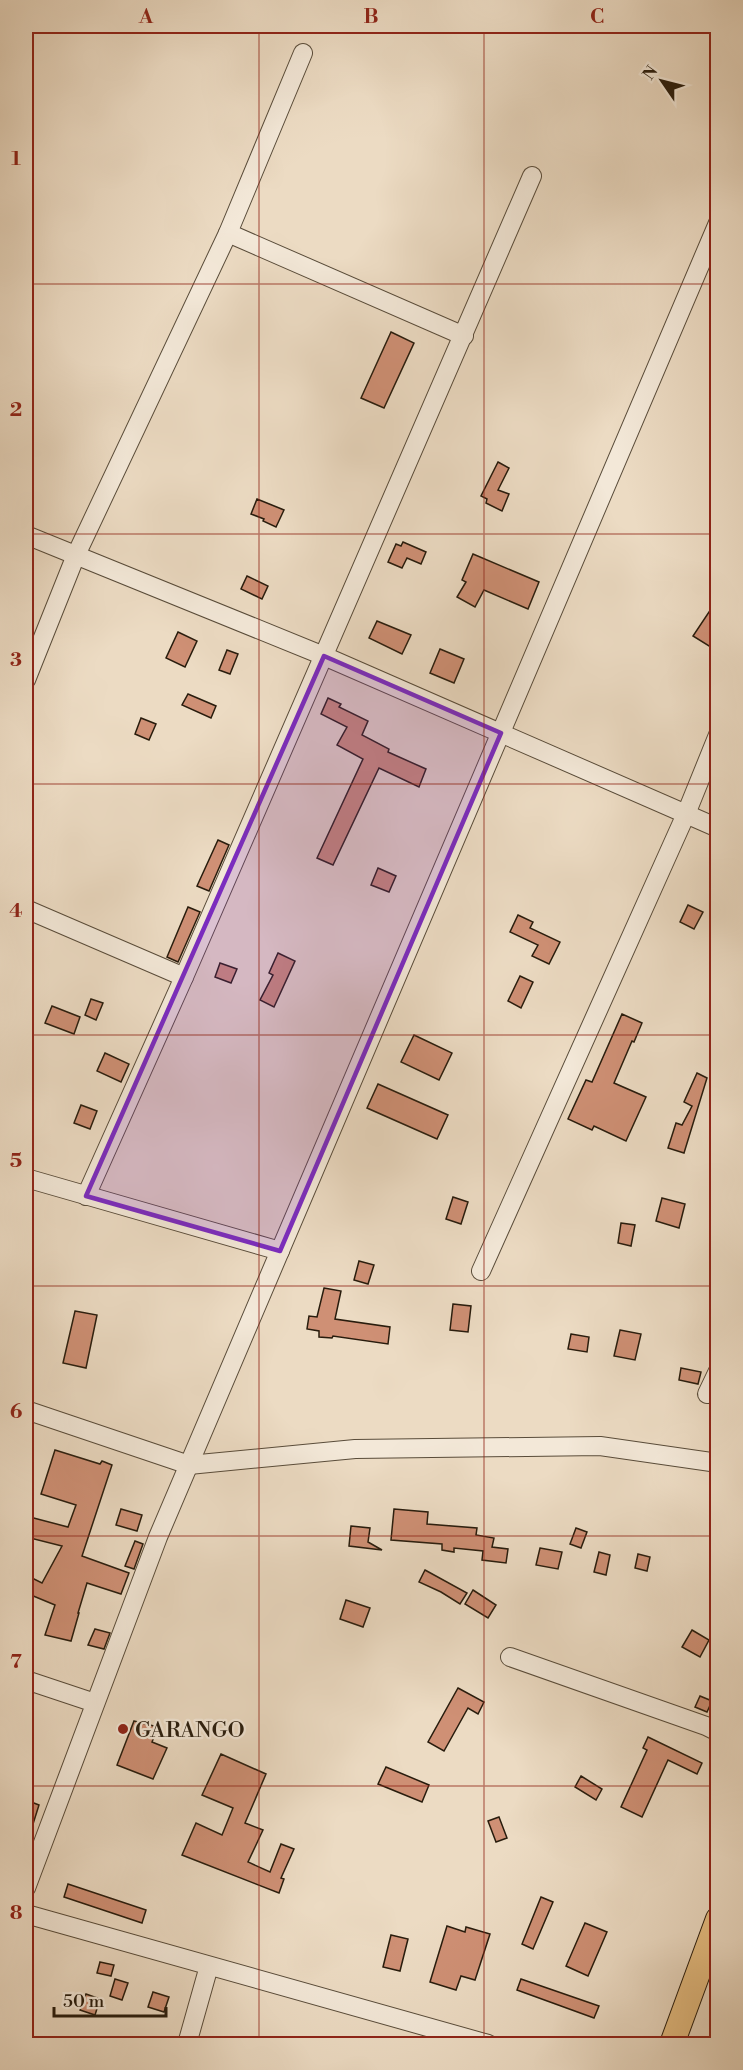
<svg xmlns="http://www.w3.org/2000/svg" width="743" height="2070" font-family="'Libre Bodoni',serif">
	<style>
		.building { fill: #cf9075; stroke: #281c0d; stroke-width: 1.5 }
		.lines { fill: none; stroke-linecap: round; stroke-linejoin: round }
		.minor-casing { stroke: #594c3a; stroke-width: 20 }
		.major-casing { stroke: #281c0d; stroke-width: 26 }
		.minor { stroke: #f3e8d8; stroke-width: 18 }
		.major { stroke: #e6be82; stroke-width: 24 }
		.marked { fill: #7b2cbf; fill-opacity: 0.2; stroke: #7b2cbf; stroke-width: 4.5; stroke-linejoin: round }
		.grid { fill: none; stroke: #8f2418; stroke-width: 1.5; stroke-opacity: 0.55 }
		.poi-dot { fill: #8f2418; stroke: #f3e8d8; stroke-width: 2 }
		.labels { text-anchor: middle; stroke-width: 4.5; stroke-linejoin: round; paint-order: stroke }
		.poi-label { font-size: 22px; fill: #281c0d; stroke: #f3e8d8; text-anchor: start }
		.neatline { fill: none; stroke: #8f2418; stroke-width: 2 }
		.grid-label { font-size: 20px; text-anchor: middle; font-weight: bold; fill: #8f2418 }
	</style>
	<rect width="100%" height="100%" fill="#ecdbc3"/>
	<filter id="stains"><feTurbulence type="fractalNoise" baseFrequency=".00333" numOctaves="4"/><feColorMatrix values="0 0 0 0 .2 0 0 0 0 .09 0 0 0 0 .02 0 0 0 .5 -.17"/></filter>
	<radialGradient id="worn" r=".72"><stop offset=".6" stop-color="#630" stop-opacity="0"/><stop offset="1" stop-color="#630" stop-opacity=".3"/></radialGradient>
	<!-- building -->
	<g class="building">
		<polygon points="391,332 414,343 384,408 361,398"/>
		<polygon points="498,462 509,468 498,490 509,494 502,511 486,503 487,499 481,496"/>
		<polygon points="257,499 284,510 276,527 263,521 264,519 251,514"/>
		<polygon points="403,542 426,552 421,564 407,558 402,568 388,562 396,544 401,546"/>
		<polygon points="473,554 539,582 528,609 484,590 475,607 457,597 466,582 462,580"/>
		<polygon points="247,576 268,586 262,599 241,589"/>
		<polygon points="717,600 717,651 693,636"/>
		<polygon points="377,621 411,635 402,654 369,638"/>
		<polygon points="178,632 197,641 185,667 166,658"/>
		<polygon points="440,649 464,659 454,683 430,673"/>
		<polygon points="227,650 238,654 230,674 219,670"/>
		<polygon points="188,694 216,706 211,718 182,705"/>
		<polygon points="328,698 341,704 339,707 368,721 362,735 389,749 388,752 426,769 419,787 379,768 333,865 317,858 363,759 337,745 347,727 321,714"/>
		<polygon points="141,718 156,724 149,740 135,734"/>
		<polygon points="218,840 229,845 209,891 197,886"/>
		<polygon points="378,868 396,876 389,892 371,885"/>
		<polygon points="688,905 703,912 694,929 680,922"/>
		<polygon points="188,907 200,912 178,962 167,957"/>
		<polygon points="518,915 533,922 530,928 560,942 549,964 532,956 538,945 510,932"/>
		<polygon points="278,953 295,961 274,1007 260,1000 273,975 269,973"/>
		<polygon points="220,963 237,969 231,983 215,977"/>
		<polygon points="520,976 533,982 521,1008 508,1001"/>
		<polygon points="91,999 103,1003 96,1020 85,1015"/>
		<polygon points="52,1006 80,1017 74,1034 45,1023"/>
		<polygon points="622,1014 642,1023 634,1042 632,1041 614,1083 646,1097 626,1141 594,1126 592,1130 568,1119 586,1080 592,1082"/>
		<polygon points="414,1035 452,1053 439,1080 401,1062"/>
		<polygon points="105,1053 129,1064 121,1082 97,1071"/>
		<polygon points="697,1073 707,1078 684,1153 668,1148 676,1123 682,1125 692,1106 684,1102"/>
		<polygon points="378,1084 448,1115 437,1139 367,1108"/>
		<polygon points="81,1105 97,1111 90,1129 74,1123"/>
		<polygon points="453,1197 468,1202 461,1224 446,1219"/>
		<polygon points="662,1198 685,1204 679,1228 656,1221"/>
		<polygon points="621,1223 635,1225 631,1246 618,1243"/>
		<polygon points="359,1261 374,1265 368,1284 354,1280"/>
		<polygon points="324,1288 341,1291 335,1319 390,1327 388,1344 333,1336 332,1338 319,1337 319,1331 307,1329 309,1316 317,1317"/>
		<polygon points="453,1304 471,1306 468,1332 450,1330"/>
		<polygon points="75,1311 97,1315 86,1368 63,1363"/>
		<polygon points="620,1330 641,1334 635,1360 614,1356"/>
		<polygon points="571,1334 589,1337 587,1352 568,1349"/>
		<polygon points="681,1368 701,1372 698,1384 679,1380"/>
		<polygon points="55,1450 100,1464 102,1461 112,1465 82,1556 129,1573 121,1594 87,1583 78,1613 79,1613 71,1641 45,1635 55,1605 26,1593 26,1575 42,1583 62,1546 26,1537 26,1516 68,1527 76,1505 41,1494"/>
		<polygon points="121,1509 142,1515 137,1531 116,1525"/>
		<polygon points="394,1509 428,1512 427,1524 477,1528 476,1535 494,1538 492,1547 508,1549 506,1563 482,1560 483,1551 454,1548 454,1552 442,1550 442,1544 391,1540"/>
		<polygon points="351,1526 370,1528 368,1542 382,1550 349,1546"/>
		<polygon points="576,1528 587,1532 581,1548 570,1544"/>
		<polygon points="135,1541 143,1544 134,1569 125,1566"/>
		<polygon points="540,1548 562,1552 558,1569 536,1565"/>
		<polygon points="599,1552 610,1555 606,1575 594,1572"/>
		<polygon points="638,1554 650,1557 647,1571 635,1568"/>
		<polygon points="425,1570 467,1593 460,1604 441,1592 419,1582"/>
		<polygon points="473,1590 496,1605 488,1618 465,1604"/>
		<polygon points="346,1600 370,1608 363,1627 340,1619"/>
		<polygon points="95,1629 110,1633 104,1649 88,1645"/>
		<polygon points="692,1630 709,1640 700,1657 682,1647"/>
		<polygon points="458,1688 484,1702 478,1714 468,1708 444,1751 428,1742"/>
		<polygon points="700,1696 712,1701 707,1712 695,1707"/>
		<polygon points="134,1721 158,1727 152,1742 167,1748 153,1779 117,1765"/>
		<polygon points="648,1737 702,1763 697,1774 668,1760 642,1817 621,1807 647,1750 643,1748"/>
		<polygon points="221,1754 266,1774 245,1823 263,1830 248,1862 270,1872 281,1844 294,1849 281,1878 284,1879 279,1893 182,1855 196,1823 222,1835 233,1808 202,1795"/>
		<polygon points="386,1767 429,1785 422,1802 378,1784"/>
		<polygon points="581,1776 602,1789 596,1800 575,1787"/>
		<polygon points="26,1800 39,1805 28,1840 26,1839"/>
		<polygon points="499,1817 507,1838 496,1842 488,1821"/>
		<polygon points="68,1884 146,1910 142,1923 64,1897"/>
		<polygon points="541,1897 553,1902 533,1949 522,1944"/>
		<polygon points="585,1923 607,1932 588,1976 566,1966"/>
		<polygon points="447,1926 465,1932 466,1927 490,1934 475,1980 461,1976 456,1990 430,1982"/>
		<polygon points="391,1935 408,1939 400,1971 383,1967"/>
		<polygon points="100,1962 114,1965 111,1976 97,1973"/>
		<polygon points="115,1979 128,1983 122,2000 110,1996"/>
		<polygon points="521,1979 599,2006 594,2018 517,1990"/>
		<polygon points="153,1992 169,1997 164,2012 148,2007"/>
		<polygon points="86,1994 100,1999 95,2015 80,2010"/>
	</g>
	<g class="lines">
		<!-- minor casing -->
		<g class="minor-casing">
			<g id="minor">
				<polyline points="228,233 464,336"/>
				<polyline points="26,535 324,656 718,828"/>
				<polyline points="26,680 76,555 228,233 303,53"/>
				<polyline points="26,909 184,977"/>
				<polyline points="26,1178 280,1251"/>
				<polyline points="86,1196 184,977 532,176"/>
				<polyline points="481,1271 686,814 718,735"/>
				<polyline points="707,1394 718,1371"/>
				<polyline points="26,1410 189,1465 355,1449 600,1446 718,1463"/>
				<polyline points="510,1657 706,1726 718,1732"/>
				<polyline points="26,1680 95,1703"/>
				<polyline points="26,1888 158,1537 718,223"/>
				<polyline points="26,1914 488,2044"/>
				<polyline points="187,2044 209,1966"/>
			</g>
		</g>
		<!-- major casing -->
		<g class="major-casing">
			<polyline id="major" points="672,2044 718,1919"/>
		</g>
		<!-- minor -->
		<use href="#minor" class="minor"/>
		<!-- major -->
		<use href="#major" class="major"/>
	</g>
	<!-- marked area -->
	<path class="marked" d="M324 656 501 733 280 1251 86 1196Z"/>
	<!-- grid -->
	<path class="grid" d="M259 26V2044M484 26V2044M26 284H718M26 534H718M26 784H718M26 1035H718M26 1286H718M26 1536H718M26 1786H718"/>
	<!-- markers -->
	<circle class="poi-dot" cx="123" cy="1729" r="6"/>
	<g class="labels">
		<!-- poi labels -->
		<g class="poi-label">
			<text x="135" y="1737">GARANGO</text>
		</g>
	</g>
	<!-- margin -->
	<rect width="743" height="2070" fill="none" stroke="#ecdbc3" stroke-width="66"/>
	<!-- north arrow -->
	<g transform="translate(662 81) rotate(305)" stroke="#f3e8d8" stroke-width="4.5" paint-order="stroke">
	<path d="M0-4.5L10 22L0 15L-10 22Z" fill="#281c0d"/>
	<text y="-9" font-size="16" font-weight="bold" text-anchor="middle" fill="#281c0d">N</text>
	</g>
	<!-- scale -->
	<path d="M54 2007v9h112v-9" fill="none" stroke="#281c0d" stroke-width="3"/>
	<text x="63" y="2007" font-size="18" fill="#281c0d" stroke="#f3e8d8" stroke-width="4.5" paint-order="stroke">50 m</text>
	<rect x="33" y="33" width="677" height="2004" class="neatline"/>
	<g class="grid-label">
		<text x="146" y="23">A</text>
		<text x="371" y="23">B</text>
		<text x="597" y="23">C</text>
		<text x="16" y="165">1</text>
		<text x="16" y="416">2</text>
		<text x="16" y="666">3</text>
		<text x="16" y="917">4</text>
		<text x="16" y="1167">5</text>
		<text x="16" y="1418">6</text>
		<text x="16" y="1668">7</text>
		<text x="16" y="1919">8</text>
	</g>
	<rect width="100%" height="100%" filter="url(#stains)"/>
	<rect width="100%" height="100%" fill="url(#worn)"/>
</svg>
